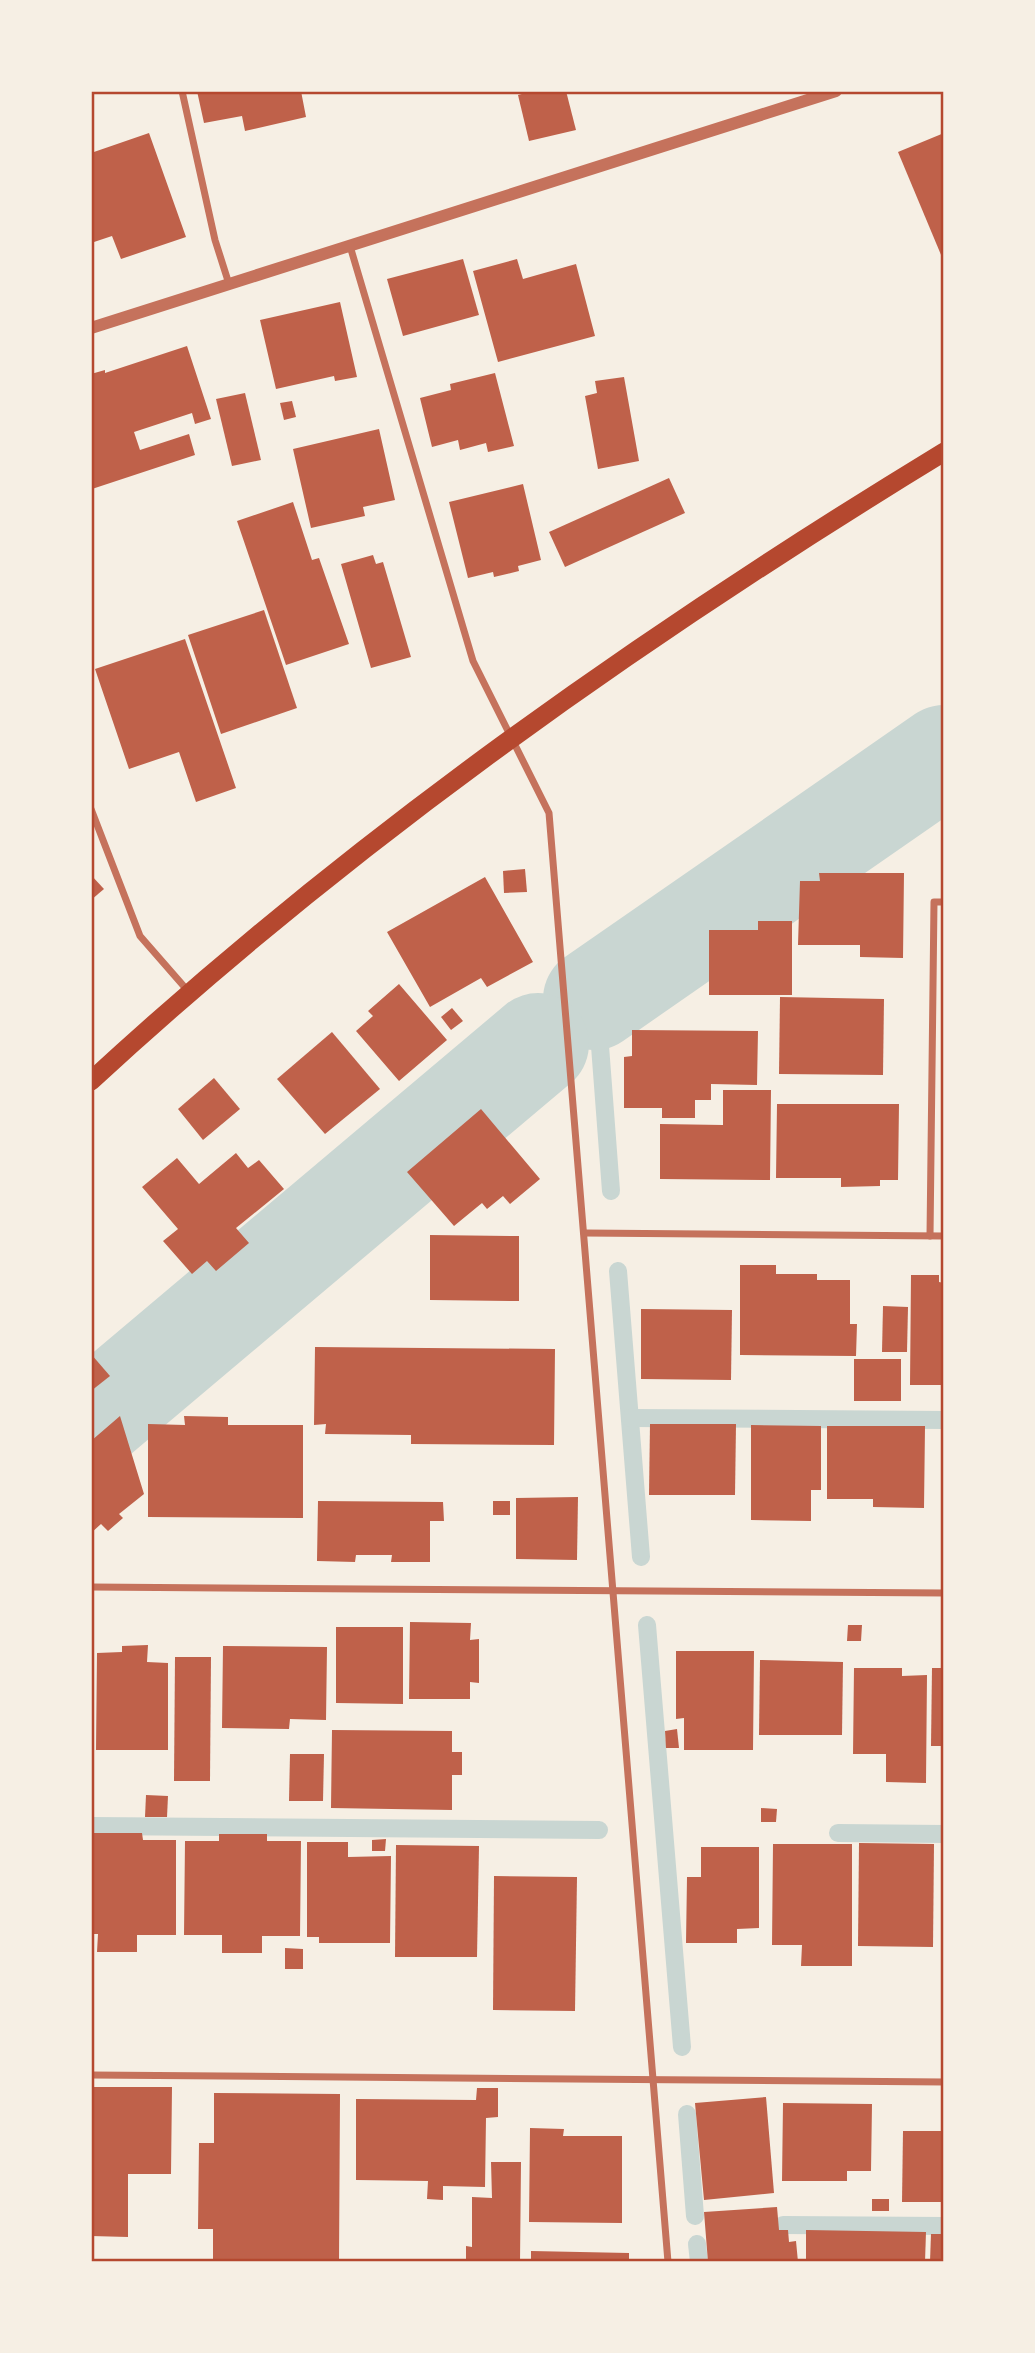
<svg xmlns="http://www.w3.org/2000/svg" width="1035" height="2353" font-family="Arial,sans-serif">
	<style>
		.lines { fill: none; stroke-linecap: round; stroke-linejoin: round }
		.stream { stroke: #c9d6d2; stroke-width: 18 }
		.river { stroke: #c9d6d2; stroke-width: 102 }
		.building { fill: #bf614a }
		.minor { stroke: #c5725c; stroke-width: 7 }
		.tertiary { stroke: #c5725c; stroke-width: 12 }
		.trunk { stroke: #b5482f; stroke-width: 19 }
		.neatline { fill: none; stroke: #b5482f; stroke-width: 2.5 }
	</style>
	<rect width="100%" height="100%" fill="#f6efe4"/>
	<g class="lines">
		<!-- stream -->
		<g class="stream">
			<polyline points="595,997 596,1007"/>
			<polyline points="600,1046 611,1191"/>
			<polyline points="618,1271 641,1557"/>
			<polyline points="630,1418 944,1420"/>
			<polyline points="647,1625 682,2047"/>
			<polyline points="91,1826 599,1830"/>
			<polyline points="838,1833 944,1834"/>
			<polyline points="687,2114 695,2216"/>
			<polyline points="783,2225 944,2226"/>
			<polyline points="697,2244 699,2262"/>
		</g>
		<!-- river -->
		<g class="river">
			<polyline points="594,999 944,756"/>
			<polyline points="91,1421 538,1044"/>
		</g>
	</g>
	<!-- building -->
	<g class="building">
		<polygon points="197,91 301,91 306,117 245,131 242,116 204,123"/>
		<polygon points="533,91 566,91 576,130 529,141 518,95"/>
		<polygon points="149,133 186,237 121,259 112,236 91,243 91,153"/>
		<polygon points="944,133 944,262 898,152"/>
		<polygon points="463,259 479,315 403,336 387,279"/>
		<polygon points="517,259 523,279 576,264 595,336 498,362 473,271"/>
		<polygon points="340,302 357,377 335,381 334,376 276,389 260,320"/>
		<polygon points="187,346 211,419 195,424 192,413 134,432 140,450 189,434 195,455 92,489 91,374 105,370 105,373"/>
		<polygon points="495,373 514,446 488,452 486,443 460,450 458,440 432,447 420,398 451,390 450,384"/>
		<polygon points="624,377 639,461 598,469 585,396 597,393 595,381"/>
		<polygon points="245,393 261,460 232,466 216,399"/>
		<polygon points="292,401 296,417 284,420 280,403"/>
		<polygon points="379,429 395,500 363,507 365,516 311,528 293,449"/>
		<polygon points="669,478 685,513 565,567 549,532"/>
		<polygon points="523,484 541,560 518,566 519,571 494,577 493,572 468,578 449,502"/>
		<polygon points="293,502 312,560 319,558 349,644 286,665 237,521"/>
		<polygon points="373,555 376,564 383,562 411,657 371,668 341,564"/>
		<polygon points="264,610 297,708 221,734 188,635"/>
		<polygon points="185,639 236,788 196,802 179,752 129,769 95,669"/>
		<polygon points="525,869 527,892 504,893 503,871"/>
		<polygon points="819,873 904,873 903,958 860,957 860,945 798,945 800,881 820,881"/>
		<polygon points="91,875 104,889 91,900"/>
		<polygon points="485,877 533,962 487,987 481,978 430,1007 387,932"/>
		<polygon points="758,921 792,921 792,995 709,995 709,930 758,930"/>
		<polygon points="399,984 447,1040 399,1081 356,1031 373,1016 368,1011"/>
		<polygon points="780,997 884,999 883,1075 779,1074"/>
		<polygon points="452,1008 463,1021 451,1030 441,1017"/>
		<polygon points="632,1030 758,1031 757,1085 711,1084 711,1100 695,1100 695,1118 662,1118 662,1108 624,1108 624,1057 632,1056"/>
		<polygon points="332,1032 380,1089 325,1134 277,1079"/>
		<polygon points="214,1078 240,1109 203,1140 178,1109"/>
		<polygon points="723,1090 771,1090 770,1180 660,1179 660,1124 723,1125"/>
		<polygon points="777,1104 899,1104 898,1180 880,1180 880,1186 841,1187 841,1178 776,1178"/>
		<polygon points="481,1109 540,1179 510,1204 503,1196 487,1209 482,1203 454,1226 407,1172"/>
		<polygon points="236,1153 248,1168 259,1160 284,1189 236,1228 249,1243 216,1271 207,1261 192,1274 163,1241 178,1229 142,1187 177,1158 199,1184"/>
		<polygon points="430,1235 519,1236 519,1301 430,1300"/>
		<polygon points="740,1265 776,1265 776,1274 817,1274 817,1280 850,1280 850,1324 857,1324 856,1356 740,1355"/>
		<polygon points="911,1275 939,1275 939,1282 944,1283 944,1385 910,1385"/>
		<polygon points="883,1306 908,1307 907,1352 882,1352"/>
		<polygon points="641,1309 732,1310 731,1380 641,1379"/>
		<polygon points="315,1347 555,1349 554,1445 411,1444 411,1435 325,1434 326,1424 314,1425"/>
		<polygon points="91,1354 110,1376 91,1391"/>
		<rect x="854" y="1359" width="47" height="42"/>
		<polygon points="120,1416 144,1494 119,1514 123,1518 108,1531 101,1524 91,1533 91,1441"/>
		<polygon points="184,1416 228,1417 228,1425 303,1425 303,1518 148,1517 148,1424 185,1425"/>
		<polygon points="650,1424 736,1424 735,1495 649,1495"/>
		<polygon points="751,1425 821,1426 821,1490 811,1490 811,1521 751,1520"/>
		<polygon points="827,1426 925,1426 924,1508 873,1507 873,1499 827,1499"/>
		<polygon points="578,1497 577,1560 516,1559 516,1498"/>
		<polygon points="318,1501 443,1502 444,1521 430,1521 430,1562 391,1562 392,1555 356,1555 355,1562 317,1561"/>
		<rect x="493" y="1501" width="17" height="14"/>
		<polygon points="410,1622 471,1623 470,1640 479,1639 479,1683 470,1682 470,1699 409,1699"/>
		<polygon points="848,1625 862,1625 861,1641 847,1641"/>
		<polygon points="336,1627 403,1627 403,1704 336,1703"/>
		<polygon points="148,1645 147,1662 168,1663 168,1750 96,1750 97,1653 122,1652 122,1646"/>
		<polygon points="223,1646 327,1647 326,1720 290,1719 289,1729 222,1728"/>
		<polygon points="676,1651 754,1651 753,1750 684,1750 684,1718 676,1719"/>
		<polygon points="175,1657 211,1657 210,1781 174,1781"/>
		<polygon points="760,1660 843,1662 842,1735 759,1735"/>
		<polygon points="854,1668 902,1668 902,1676 927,1675 926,1783 886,1782 886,1754 853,1754"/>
		<polygon points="932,1668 944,1668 944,1746 931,1746"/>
		<polygon points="677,1729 679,1748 666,1748 665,1731"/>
		<polygon points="332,1730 452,1731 452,1752 462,1752 462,1775 452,1775 452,1810 331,1808"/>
		<polygon points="290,1754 324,1754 323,1801 289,1801"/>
		<polygon points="146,1795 168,1796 167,1817 145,1817"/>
		<polygon points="761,1808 777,1809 776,1822 761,1822"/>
		<polygon points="94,1833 142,1833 143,1840 176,1840 176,1935 137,1935 137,1952 97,1952 98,1934 91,1934 91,1840 94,1840"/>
		<polygon points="219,1834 267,1834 267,1841 301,1841 300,1936 262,1936 262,1953 222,1953 222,1935 184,1935 185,1841 219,1841"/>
		<polygon points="386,1839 385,1851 372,1851 372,1840"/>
		<polygon points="307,1842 348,1842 348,1857 391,1856 390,1943 319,1943 319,1937 307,1937"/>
		<polygon points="859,1843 934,1844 933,1947 858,1946"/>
		<polygon points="773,1844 852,1844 852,1966 801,1966 802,1945 772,1945"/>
		<polygon points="396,1845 479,1846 477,1957 395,1957"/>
		<polygon points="701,1847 759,1847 759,1928 737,1929 737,1943 686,1943 687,1877 701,1877"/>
		<polygon points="494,1876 577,1877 575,2011 493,2010"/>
		<polygon points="285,1948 303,1949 303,1969 285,1969"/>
		<polygon points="91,2087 172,2087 171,2174 128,2174 128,2237 91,2236"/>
		<polygon points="477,2088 498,2088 498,2117 486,2118 485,2187 443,2186 443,2200 427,2199 428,2181 356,2180 356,2099 476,2100"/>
		<polygon points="214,2093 340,2094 339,2262 213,2262 213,2229 198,2229 199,2143 214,2143"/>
		<polygon points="766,2097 774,2193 704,2200 695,2103"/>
		<polygon points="783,2103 872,2104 871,2171 847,2171 847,2181 782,2181"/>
		<polygon points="530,2128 564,2129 563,2136 622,2136 622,2223 529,2222"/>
		<polygon points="903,2131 944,2131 944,2202 902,2202"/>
		<polygon points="491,2162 521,2162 520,2262 466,2262 466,2246 472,2247 472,2197 492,2198"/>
		<rect x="872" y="2199" width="17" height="12"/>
		<polygon points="777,2207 779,2230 788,2230 789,2242 796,2241 798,2262 708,2262 704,2212"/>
		<polygon points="806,2230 926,2232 925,2262 806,2262"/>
		<polygon points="931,2234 944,2234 944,2262 930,2262"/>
		<polygon points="531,2251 629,2253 629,2262 531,2262"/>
	</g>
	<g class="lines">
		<!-- minor -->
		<g class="minor">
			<polyline points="182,91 215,240 229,284"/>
			<polyline points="350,246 473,661 549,813 668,2262"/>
			<polyline points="91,809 140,936 188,991"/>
			<polyline points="584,1233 944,1236"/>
			<polyline points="930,1236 934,902 944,902"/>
			<polyline points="91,1587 944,1593"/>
			<polyline points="91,2075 944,2082"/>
		</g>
		<!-- tertiary -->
		<polyline class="tertiary" points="91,328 836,91"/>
		<!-- trunk -->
		<path class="trunk" d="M91 1081C351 841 642 636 944 452"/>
	</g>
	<!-- border -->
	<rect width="1035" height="2353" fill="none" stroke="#f6efe4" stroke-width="186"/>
	<rect x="93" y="93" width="849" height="2167" class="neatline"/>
</svg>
